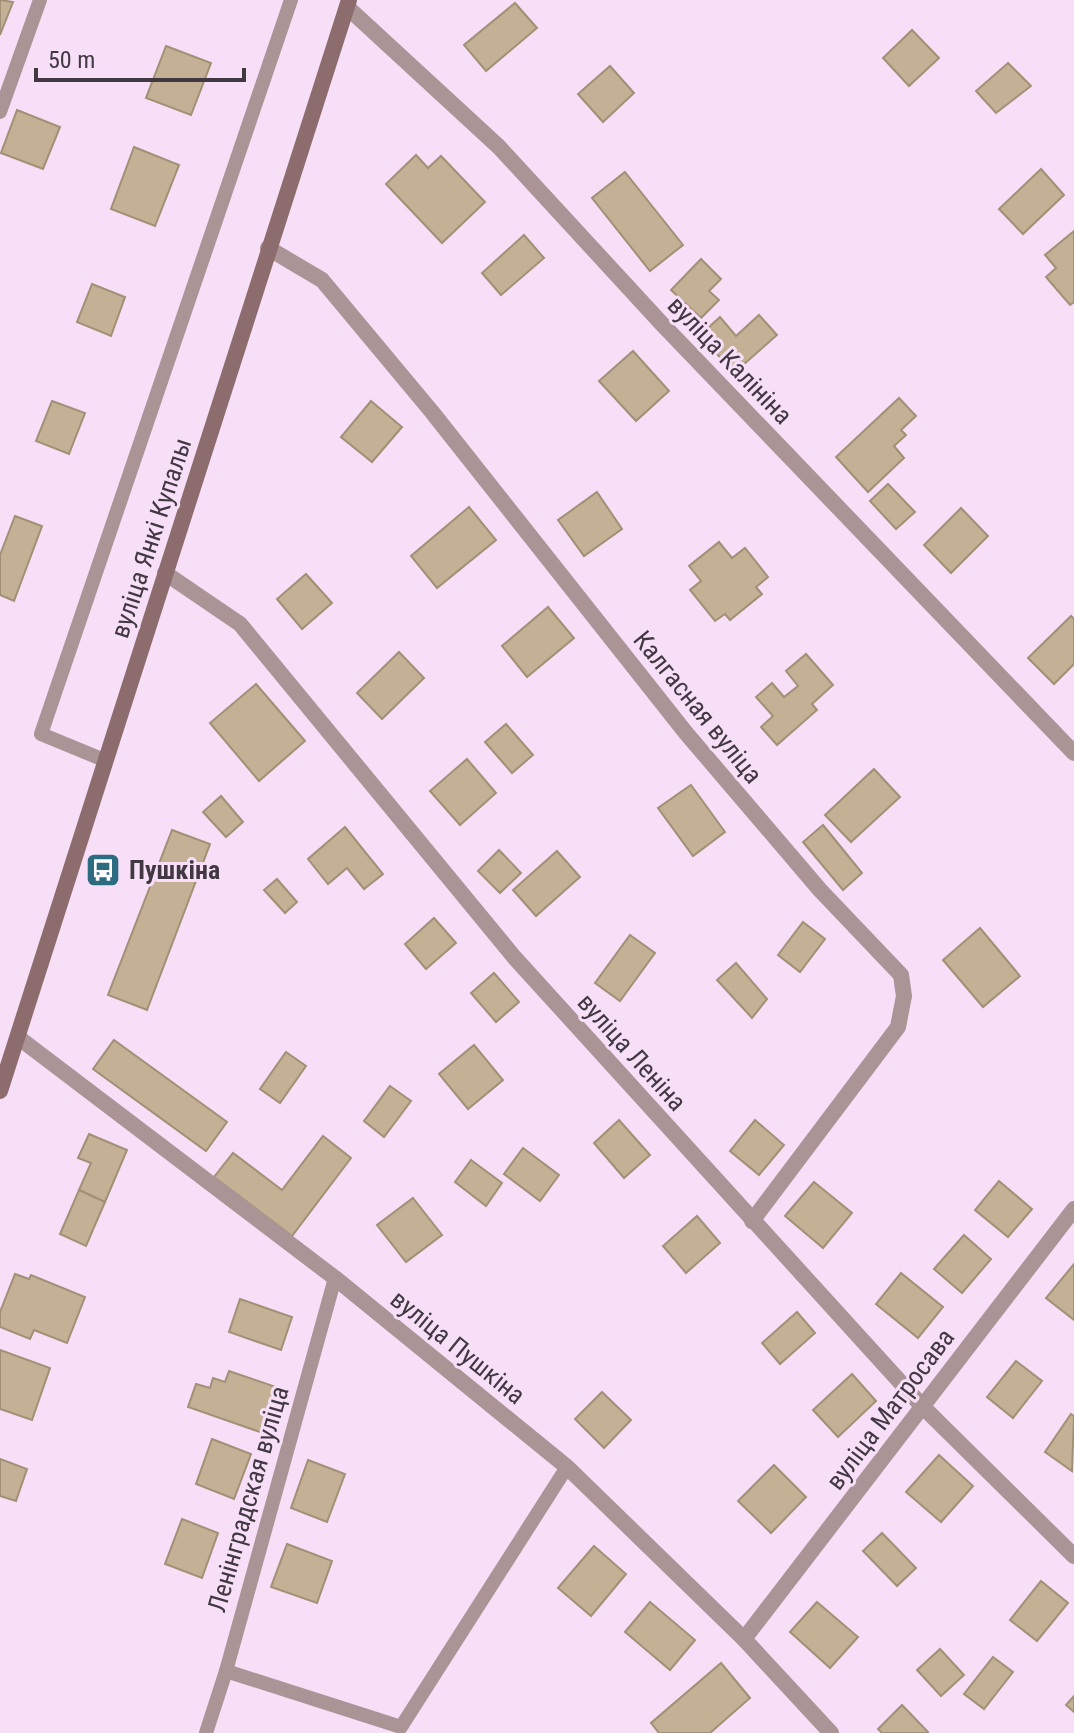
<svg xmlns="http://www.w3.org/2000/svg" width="1074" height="1733" font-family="'Roboto Condensed',sans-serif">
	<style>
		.building { fill: #c3b095; stroke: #a29076; stroke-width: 2 }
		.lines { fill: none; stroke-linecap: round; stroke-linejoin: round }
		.lane { stroke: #aa9495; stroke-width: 14 }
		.street { stroke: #aa9495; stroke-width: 16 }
		.secondary { stroke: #8c6c6d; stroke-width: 16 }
		.labels { text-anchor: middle; stroke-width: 6; stroke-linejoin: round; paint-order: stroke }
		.street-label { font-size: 26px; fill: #413842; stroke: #f7dff8 }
		.poi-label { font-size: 26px; font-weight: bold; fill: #413842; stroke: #f7dff8; text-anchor: start }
	</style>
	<rect width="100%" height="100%" fill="#f7dff8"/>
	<!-- building -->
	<g class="building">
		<polygon points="0,0 13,2 0,35"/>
		<polygon points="515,3 537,28 486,71 464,45"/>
		<polygon points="912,30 939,58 909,86 883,58"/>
		<polygon points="166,46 211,63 191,115 146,98"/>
		<polygon points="1008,63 1031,86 996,113 976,91"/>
		<polygon points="610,66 634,93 603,122 578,94"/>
		<polygon points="17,110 60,127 43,169 1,153"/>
		<polygon points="134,147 179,165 155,226 111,209"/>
		<polygon points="416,155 428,168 441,156 485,202 442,243 386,184"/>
		<polygon points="1041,169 1064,195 1023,234 999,209"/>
		<polygon points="625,172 683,245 650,271 592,198"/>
		<polygon points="1074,231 1074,302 1070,305 1046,277 1056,268 1045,255"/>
		<polygon points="524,235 544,258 501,295 482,273"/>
		<polygon points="701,259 721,279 709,291 719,300 701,318 671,290"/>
		<polygon points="92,284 125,297 111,336 77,322"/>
		<polygon points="759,315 777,335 734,373 700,335 720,317 736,336"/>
		<polygon points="633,351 669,391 636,421 599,381"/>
		<polygon points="899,398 916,416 901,430 906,435 894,446 904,458 868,492 836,457"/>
		<polygon points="52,401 85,413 69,454 36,441"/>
		<polygon points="371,401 402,427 372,462 341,437"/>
		<polygon points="888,484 915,512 896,529 870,501"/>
		<polygon points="597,492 622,529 584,556 558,520"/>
		<polygon points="469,507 496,540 437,588 411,556"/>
		<polygon points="961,508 988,536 951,573 924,545"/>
		<polygon points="15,516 42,526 14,601 0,595 0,555"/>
		<polygon points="719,542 732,558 745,548 768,577 756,587 762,594 730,620 725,614 715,621 690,590 701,581 689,566"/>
		<polygon points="306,574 332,603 302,629 277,599"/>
		<polygon points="548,607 574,638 527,677 502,646"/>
		<polygon points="1071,616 1074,619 1074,664 1054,684 1028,658"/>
		<polygon points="399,652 424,678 382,719 357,693"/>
		<polygon points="806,654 833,685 812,704 817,710 777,745 761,727 773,716 756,697 772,683 784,697 798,686 786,671"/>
		<polygon points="256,684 305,741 259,781 210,723"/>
		<polygon points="506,724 533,755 512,773 485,742"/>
		<polygon points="467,759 496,793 460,825 430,791"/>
		<polygon points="874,769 900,797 851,842 825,815"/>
		<polygon points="691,785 725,832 693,856 658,808"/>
		<polygon points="221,796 243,822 226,837 203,812"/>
		<polygon points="823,825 862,873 843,890 803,842"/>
		<polygon points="345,827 383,874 364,889 347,868 328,884 308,859"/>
		<polygon points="172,830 210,844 147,1010 108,995"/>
		<polygon points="499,850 521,873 500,893 478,871"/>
		<polygon points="557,851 580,877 536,916 513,890"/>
		<polygon points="277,879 297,902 285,913 264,890"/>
		<polygon points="434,918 456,943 426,969 405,944"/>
		<polygon points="803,922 825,939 800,972 778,955"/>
		<polygon points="980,928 1020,976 983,1007 943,960"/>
		<polygon points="630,935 655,953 620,1001 595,983"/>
		<polygon points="736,963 767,999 752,1018 717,980"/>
		<polygon points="494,973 519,1002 496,1022 471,993"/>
		<polygon points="114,1040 227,1122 206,1151 93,1069"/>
		<polygon points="474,1045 503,1080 468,1109 439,1074"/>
		<polygon points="286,1052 306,1066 280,1103 260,1089"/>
		<polygon points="390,1086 411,1101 384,1137 364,1121"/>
		<polygon points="619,1120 650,1155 624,1178 594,1143"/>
		<polygon points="755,1120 784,1145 759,1175 730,1151"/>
		<polygon points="89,1134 127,1150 105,1202 79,1190 91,1163 78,1158"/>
		<polygon points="323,1136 351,1158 292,1236 214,1177 233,1153 282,1190"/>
		<polygon points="523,1148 559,1175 540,1201 504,1174"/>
		<polygon points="471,1160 502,1183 486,1206 455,1182"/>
		<polygon points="999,1181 1032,1209 1008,1237 975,1210"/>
		<polygon points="814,1182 852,1213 823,1248 785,1216"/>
		<polygon points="79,1190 105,1202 86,1246 60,1234"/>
		<polygon points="413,1198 442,1235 406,1262 377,1225"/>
		<polygon points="697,1216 720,1243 686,1273 663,1246"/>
		<polygon points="964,1235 991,1259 962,1293 934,1269"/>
		<polygon points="1074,1264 1074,1320 1046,1298"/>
		<polygon points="901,1273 943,1307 918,1338 876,1304"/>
		<polygon points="15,1274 29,1279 31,1275 85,1297 67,1343 34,1330 30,1339 0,1327 0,1312"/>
		<polygon points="240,1299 292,1317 281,1350 229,1332"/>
		<polygon points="797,1312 815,1333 780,1364 762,1343"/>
		<polygon points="0,1350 50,1368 32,1420 0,1409"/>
		<polygon points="1016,1361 1042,1381 1013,1418 987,1397"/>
		<polygon points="229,1371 276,1387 260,1432 188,1407 196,1384 210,1388 213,1378 225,1382"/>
		<polygon points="852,1374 876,1401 838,1437 813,1410"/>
		<polygon points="602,1392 631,1420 604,1448 575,1419"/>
		<polygon points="1071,1414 1074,1416 1072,1471 1045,1452"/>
		<polygon points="212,1439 251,1454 234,1499 196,1484"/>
		<polygon points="939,1455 973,1486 941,1522 906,1492"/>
		<polygon points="0,1459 27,1469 16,1501 0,1496"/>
		<polygon points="308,1460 345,1474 327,1522 291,1508"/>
		<polygon points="774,1465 806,1497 771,1533 738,1501"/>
		<polygon points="182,1519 218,1533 202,1578 165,1564"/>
		<polygon points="882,1533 916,1568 897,1586 863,1551"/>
		<polygon points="287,1544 332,1561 317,1603 271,1587"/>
		<polygon points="594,1546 626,1574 591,1616 558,1588"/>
		<polygon points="1041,1581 1068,1603 1037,1641 1010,1620"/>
		<polygon points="650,1602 695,1640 670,1670 625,1632"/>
		<polygon points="817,1602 858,1637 830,1668 790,1632"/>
		<polygon points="940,1649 964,1675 941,1696 917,1670"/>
		<polygon points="993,1657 1013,1672 984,1709 964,1694"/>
		<polygon points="721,1663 750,1698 710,1733 659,1733 651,1723"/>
		<polygon points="1074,1696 1074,1712 1066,1705"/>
		<polygon points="902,1705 928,1732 927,1733 882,1733 878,1729"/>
	</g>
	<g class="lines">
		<!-- lane -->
		<g class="lane">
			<polyline points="0,112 40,0"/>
			<polyline points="104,760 41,734 291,0"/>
			<polyline points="226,1671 401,1727 567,1467"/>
			<polyline points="206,1733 226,1671 335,1278"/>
		</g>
		<!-- street -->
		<g class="street">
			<polyline points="347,7 499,147 662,324 1074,753"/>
			<polyline points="268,248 322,280 432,412 686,733 820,890 901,975 904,996 898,1027 752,1221"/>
			<polyline points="165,573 240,624 514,957 922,1406 1074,1556"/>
			<polyline points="19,1038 335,1278 567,1467 744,1639 831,1733"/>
			<polyline points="744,1639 1074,1209"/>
		</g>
		<!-- secondary -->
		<polyline class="secondary" points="0,1091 349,0"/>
	</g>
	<!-- icons -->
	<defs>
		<g id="bus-square" transform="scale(1.8)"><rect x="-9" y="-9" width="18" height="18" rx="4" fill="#2c6b80" stroke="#f7dff8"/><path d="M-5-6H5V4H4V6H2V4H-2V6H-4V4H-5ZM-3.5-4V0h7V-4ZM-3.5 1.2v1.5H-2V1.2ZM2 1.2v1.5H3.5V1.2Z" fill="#fff"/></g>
	</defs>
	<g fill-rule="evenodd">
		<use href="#bus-square" x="103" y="870"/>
	</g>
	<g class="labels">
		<!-- street labels -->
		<g class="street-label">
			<text transform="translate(730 360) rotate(46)" y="9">вуліца Калініна</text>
			<text transform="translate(151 538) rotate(-72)" y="9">вуліца Янкі Купалы</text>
			<text transform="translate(698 707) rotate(51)" y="9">Калгасная вуліца</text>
			<text transform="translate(632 1052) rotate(48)" y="9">вуліца Леніна</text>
			<text transform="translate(458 1347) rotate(39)" y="9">вуліца Пушкіна</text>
			<text transform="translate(890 1409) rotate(-53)" y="9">вуліца Матросава</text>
			<text transform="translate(248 1499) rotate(-74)" y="9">Ленінградская вуліца</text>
		</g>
		<!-- poi labels -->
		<g class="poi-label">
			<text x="129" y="879">Пушкіна</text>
		</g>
	</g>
	<!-- scale -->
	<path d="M36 68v12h208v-12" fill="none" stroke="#413842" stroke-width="4"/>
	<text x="48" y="68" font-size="24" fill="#413842" stroke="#f7dff8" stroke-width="6" paint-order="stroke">50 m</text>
</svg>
